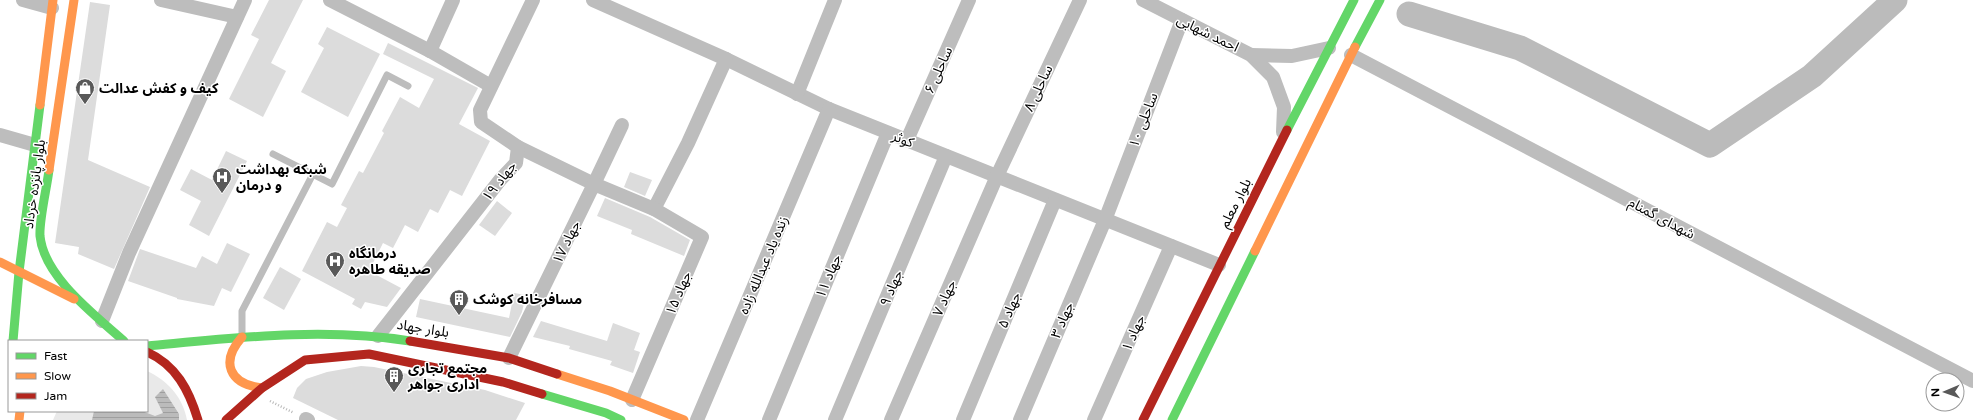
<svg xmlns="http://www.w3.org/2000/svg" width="1973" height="420" font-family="'Varela Round','Noto Sans Arabic',sans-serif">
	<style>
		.park { fill: #e9e9e9 }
		.water { fill: url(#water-rules) }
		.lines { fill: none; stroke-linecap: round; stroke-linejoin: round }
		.river { stroke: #bbb; stroke-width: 25 }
		.building { fill: #dcdcdc }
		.path { stroke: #b8b8b8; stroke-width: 2.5; stroke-dasharray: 1 2; stroke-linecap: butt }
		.lane { stroke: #bdbdbd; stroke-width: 7 }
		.street { stroke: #bdbdbd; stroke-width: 14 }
		.fast { stroke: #63d668; stroke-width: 9 }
		.slow { stroke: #ff974d; stroke-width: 9 }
		.jam { stroke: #b3261e; stroke-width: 9 }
		.labels { text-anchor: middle; stroke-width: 3; stroke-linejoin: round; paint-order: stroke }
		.street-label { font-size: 14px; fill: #000; stroke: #fff }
		.poi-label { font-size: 14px; font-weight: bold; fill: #000; stroke: #fff; text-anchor: start }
	</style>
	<defs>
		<pattern id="water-rules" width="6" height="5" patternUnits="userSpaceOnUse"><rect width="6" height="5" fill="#bbb"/><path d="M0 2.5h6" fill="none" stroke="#9f9f9f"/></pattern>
	</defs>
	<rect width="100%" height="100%" fill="#fff"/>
	<!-- park -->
	<path class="park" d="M147 371C167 380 183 397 187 420H53L57 411H147Z"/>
	<!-- water -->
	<polygon class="water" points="163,389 179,414 179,420 92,420 94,411 142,411 155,416 163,413 155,397"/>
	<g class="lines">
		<!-- river -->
		<polyline class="river" points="1409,14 1520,48 1710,145 1812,76 1895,0"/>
	</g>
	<!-- building -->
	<g class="building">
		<polygon points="269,0 303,0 271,63 286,71 263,117 229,99 259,39 251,35"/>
		<polygon points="90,2 110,5 88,160 150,187 114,269 78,254 79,247 55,243"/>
		<polygon points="327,27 380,54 348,117 301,92 324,48 318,44"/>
		<polygon points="388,43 478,88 459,124 490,141 462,196 450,190 438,213 430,209 418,232 405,225 393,248 383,243 369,271 401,288 387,307 365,302 361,309 352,304 355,299 302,271 327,222 337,227 347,208 341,205 359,171 363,173 384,133 382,131 400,97 419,108 434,79 383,54"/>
		<polygon points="226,151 247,161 209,236 189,225 201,201 180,190 191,169 212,180"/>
		<polygon points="630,172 652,180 645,196 624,187"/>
		<polygon points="605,198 650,217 690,240 684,256 631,234 632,230 597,216"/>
		<polygon points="497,201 512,213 495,236 479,225"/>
		<polygon points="227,243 250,254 231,292 222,288 214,306 177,299 177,298 128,281 140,249 196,268 202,256 217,264"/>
		<polygon points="280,267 301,279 284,310 263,298"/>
		<polygon points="514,293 526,295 522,312 510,337 416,317 420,299 509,318"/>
		<polygon points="541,321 607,341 613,323 640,333 634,350 640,352 633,373 610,365 612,361 569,349 570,346 533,337"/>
		<polygon points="361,366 374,367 485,390 525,403 516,420 338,420 293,398 297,388 306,379 327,372"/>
	</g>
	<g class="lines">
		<!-- path -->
		<polyline class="path" points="270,401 294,413"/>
		<!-- lane -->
		<g class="lane">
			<polyline points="273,154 332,184 387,75 408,86"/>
			<polyline points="242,335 242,311 313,174"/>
		</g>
		<!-- street -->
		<g class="street">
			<polyline points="23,0 52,8"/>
			<polyline points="161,0 237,17"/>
			<polyline points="330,0 430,51 491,86"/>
			<polyline points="593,0 726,59 829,109 1219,265"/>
			<polyline points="1143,0 1251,55 1273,77 1284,107 1283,132"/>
			<polyline points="430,51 453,0"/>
			<polyline points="1251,55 1292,56 1329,48"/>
			<polyline points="1351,55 1973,381"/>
			<polyline points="797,94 835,0"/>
			<polyline points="0,135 35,145"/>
			<polyline points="907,140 969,0"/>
			<polyline points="518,147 594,184 622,125"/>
			<polyline points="654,209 688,143 726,59"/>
			<polyline points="102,321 129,253 245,0"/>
			<polyline points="378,336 500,180 516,163 518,147 481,122 480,110 533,0"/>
			<polyline points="509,358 594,184 654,209 702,237 632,400"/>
			<polyline points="306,419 308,420"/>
			<polyline points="697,420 829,109"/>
			<polyline points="769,420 888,133"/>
			<polyline points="835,420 946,156"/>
			<polyline points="891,420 997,176 1080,0"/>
			<polyline points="963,420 1055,200"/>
			<polyline points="1020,420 1105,220 1182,20"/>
			<polyline points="1094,420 1171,246"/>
		</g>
		<!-- fast -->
		<g class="fast">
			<polyline points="1355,47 1380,0"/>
			<polyline points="1287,130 1354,0"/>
			<path d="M49 170C47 187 39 220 40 236 44 277 95 315 124 341"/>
			<polyline points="13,341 19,272 40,105"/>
			<path d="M147 346C234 338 323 327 410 341"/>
			<polyline points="542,394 606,413 621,420"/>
			<polyline points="1172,420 1255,251"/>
		</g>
		<!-- slow -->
		<g class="slow">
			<polyline points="40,105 53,0"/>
			<polyline points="49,170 74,0"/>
			<polyline points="1255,251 1355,47"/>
			<polyline points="0,262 74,299"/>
			<path d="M242 337C220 362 229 384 262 388"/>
			<polyline points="557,374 610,391 684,420"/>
			<polyline points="19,420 20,411"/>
		</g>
		<!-- jam -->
		<g class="jam">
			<polyline points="410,341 509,358 557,374"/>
			<path d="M147 352C176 365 189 390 198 420"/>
			<polyline points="226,420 262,388 305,360 369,354 503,382 542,394"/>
			<polyline points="1143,420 1287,130"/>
		</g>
	</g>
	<!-- icons -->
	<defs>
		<g id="shop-pin" transform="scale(1)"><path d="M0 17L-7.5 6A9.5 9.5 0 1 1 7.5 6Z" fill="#595959" stroke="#fff"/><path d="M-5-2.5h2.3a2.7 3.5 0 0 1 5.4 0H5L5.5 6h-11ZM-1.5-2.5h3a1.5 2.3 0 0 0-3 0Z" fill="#fff"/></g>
		<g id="hospital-pin" transform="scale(1)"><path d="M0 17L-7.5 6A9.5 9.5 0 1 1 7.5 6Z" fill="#595959" stroke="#fff"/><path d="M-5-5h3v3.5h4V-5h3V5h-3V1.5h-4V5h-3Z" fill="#fff"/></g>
		<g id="building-pin" transform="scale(1)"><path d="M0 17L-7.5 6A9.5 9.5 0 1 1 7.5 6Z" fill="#595959" stroke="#fff"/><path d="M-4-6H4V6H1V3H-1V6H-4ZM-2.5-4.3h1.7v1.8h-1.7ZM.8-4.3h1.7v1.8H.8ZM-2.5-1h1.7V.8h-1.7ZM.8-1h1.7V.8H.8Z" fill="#fff"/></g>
	</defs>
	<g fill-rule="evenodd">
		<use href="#shop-pin" x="85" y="88"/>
		<use href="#hospital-pin" x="222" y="177"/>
		<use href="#hospital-pin" x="335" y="261"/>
		<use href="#building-pin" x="459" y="299"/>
		<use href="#building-pin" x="394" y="376"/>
	</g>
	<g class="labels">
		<!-- street labels -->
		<g class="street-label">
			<text transform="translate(1208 33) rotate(26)" y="5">احمد شهابی</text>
			<text transform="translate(938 70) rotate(-66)" y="5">ساحلی ۶</text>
			<text transform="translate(1038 88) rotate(-65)" y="5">ساحلی ۸</text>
			<text transform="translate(1143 120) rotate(-69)" y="5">ساحلی ۱۰</text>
			<text transform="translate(903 139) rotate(22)" y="5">کوثر</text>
			<text transform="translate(499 181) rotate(-52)" y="5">جهاد ۱۹</text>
			<text transform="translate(34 184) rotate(-82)" y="5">بلوار پانزده خرداد</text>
			<text transform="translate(1235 203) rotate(-63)" y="5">بلوار معلم</text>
			<text transform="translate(1662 218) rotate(28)" y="5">شهدای گمنام</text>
			<text transform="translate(566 242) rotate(-64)" y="5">جهاد ۱۷</text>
			<text transform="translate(763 265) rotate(-67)" y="5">زنده یاد عبدالله زاده</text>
			<text transform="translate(828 276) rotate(-67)" y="5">جهاد ۱۱</text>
			<text transform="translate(891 288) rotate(-67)" y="5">جهاد ۹</text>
			<text transform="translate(678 293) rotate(-67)" y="5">جهاد ۱۵</text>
			<text transform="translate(944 298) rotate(-66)" y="5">جهاد ۷</text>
			<text transform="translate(1009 310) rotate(-67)" y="5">جهاد ۵</text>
			<text transform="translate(1062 320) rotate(-67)" y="5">جهاد ۳</text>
			<text transform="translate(423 328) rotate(9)" y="5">بلوار جهاد</text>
			<text transform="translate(1133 333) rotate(-66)" y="5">جهاد ۱</text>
		</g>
		<!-- poi labels -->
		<g class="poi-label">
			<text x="99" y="93">کیف و کفش عدالت</text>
			<text x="236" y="174">شبکه بهداشت<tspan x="236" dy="16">و درمان</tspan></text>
			<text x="349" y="258">درمانگاه<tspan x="349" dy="16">صدیقه طاهره</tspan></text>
			<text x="473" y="304">مسافرخانه کوشک</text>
			<text x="408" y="373">مجتمع تجاری<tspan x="408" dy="16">اداری جواهر</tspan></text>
		</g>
	</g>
	<!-- legend -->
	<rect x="8" y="340" width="140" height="72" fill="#ffffff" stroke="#999999"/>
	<rect x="16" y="353" width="20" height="6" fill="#63d668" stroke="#999999"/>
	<text x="44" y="360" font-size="12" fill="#000000">Fast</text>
	<rect x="16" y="373" width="20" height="6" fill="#ff974d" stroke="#999999"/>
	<text x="44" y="380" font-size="12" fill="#000000">Slow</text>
	<rect x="16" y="393" width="20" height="6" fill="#b3261e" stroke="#999999"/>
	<text x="44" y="400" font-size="12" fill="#000000">Jam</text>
	<!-- north arrow -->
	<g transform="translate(1945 392) rotate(268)"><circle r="19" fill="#ffffff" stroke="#999999"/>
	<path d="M0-3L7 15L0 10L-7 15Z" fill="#595959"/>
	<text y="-6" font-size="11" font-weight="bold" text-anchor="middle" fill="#000000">N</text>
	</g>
</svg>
